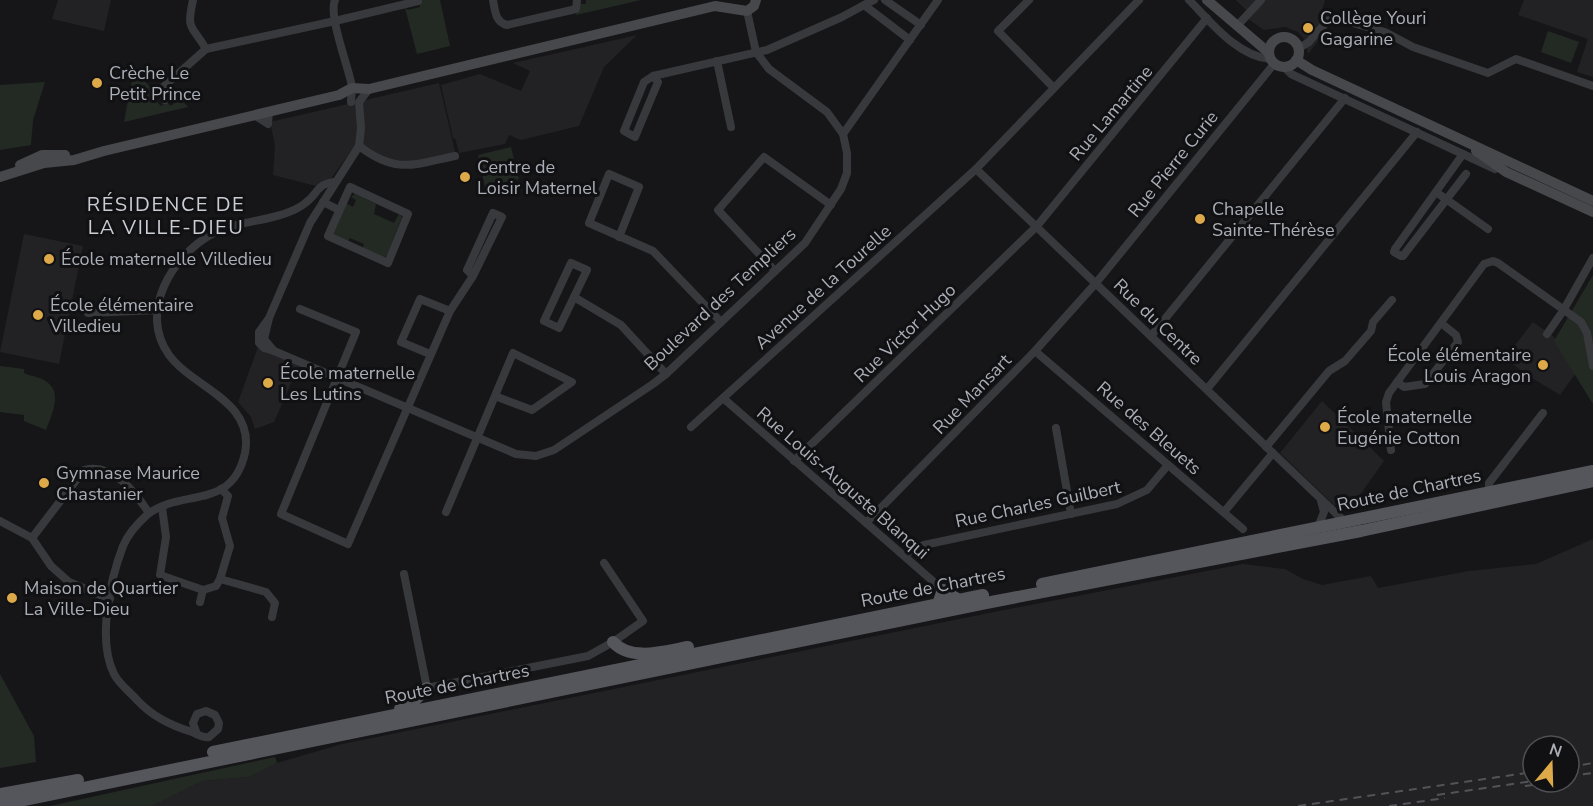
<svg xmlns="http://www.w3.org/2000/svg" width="1593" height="806" font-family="'Nunito Sans',sans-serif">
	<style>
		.built { fill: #222225; fill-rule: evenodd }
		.green { fill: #232a24 }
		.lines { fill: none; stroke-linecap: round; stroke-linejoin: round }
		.street { stroke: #38393c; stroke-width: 8 }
		.secondary { stroke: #46484c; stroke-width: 10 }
		.primary { stroke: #54565b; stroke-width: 12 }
		.rail { stroke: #515357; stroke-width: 2; stroke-dasharray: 8 6; stroke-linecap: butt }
		.poi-dot { fill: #dda949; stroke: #111113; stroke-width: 2 }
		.labels { text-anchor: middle; stroke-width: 6; stroke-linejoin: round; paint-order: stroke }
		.poi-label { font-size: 18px; fill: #aaaeb6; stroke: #111113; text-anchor: start }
		.street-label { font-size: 18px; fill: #aaaeb6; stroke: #111113 }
		.neighbourhood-label { font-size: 20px; letter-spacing: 1.5px; fill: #cacdd3; stroke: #111113 }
	</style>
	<rect width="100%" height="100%" fill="#161618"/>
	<!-- built -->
	<g class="built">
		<polygon points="58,0 111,0 104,31 52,19"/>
		<polygon points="1236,0 1325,0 1322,10 1333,21 1308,54 1304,39 1298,32 1285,27 1264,30 1248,19 1251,15"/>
		<polygon points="1524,0 1593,0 1593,77 1577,72 1588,39 1518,15"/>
		<polygon points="637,35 604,67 579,126 521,140 509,135 505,144 459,153 455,138 453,138 441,85 480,74 521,91 530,71 513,63"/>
		<polygon points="439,83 456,156 397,167 354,147 324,188 273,175 275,145 270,122"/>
		<polygon points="24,234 83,246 59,364 0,352"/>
		<polygon points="1533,322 1554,337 1576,373 1560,395 1527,375 1505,358"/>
		<polygon points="258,347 299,365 274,422 255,429 251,417 238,402"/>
		<polygon points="1322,401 1384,461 1352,506 1334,505 1280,453"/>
		<path d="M1593 539V806H152L202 781 249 777 277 763 342 744 999 611 1243 564 1285 569 1303 579 1322 585 1371 576 1378 588 1469 571 1536 564ZM1533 746H1569V782H1533Z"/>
	</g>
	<!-- green -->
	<g class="green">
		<polygon points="419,0 440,0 450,46 417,54 405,8 408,10 420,7"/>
		<polygon points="586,0 641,0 576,15 578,4 586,4"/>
		<polygon points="1548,31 1579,42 1571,63 1541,52"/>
		<polygon points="134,70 154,91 150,95 161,106 166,102 171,106 180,98 188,107 124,122"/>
		<polygon points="45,82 33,120 31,145 0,150 0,85"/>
		<polygon points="511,147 519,179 485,187 478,155"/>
		<polygon points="355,194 376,204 374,214 394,223 399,214 402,217 387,255 384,258 362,250 364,244 350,238 347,243 332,234 346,203 353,207 356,200 351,197"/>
		<polygon points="1593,275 1593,404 1554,341"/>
		<path d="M0 366 24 369V373C28 376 36 376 42 379 65 390 52 413 46 430L24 421V415L0 412Z"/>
		<polygon points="0,674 34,736 36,762 0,768"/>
		<polygon points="275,757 277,763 249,777 202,781 152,806 50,806"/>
	</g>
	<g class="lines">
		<!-- street -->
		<g class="street">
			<path d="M193 0C186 31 192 25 206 49L335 21 418 1"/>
			<path d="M335 0C328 16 349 68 352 87 352 92 351 97 351 102"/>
			<path d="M493 0C495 10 495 22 507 25L576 9 577 0"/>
			<polyline points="874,0 864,5 910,40"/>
			<polyline points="885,0 921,25"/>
			<polyline points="1029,0 998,31 1053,87"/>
			<path d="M1189 0C1211 22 1237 56 1270 59"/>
			<polyline points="1237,26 1261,0"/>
			<polyline points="1299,48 1309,42 1327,21 1335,19 1342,20 1385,32 1413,47 1488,73 1516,59 1593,86"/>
			<polyline points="717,61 731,127"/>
			<polyline points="1284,67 1291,74 1495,169"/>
			<polyline points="653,76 658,82 635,137 624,131 644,82 653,76 767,50 842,17 864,5"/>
			<polyline points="165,100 162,88 206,49"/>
			<polyline points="254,115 268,124 269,111"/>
			<polyline points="843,134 938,0"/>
			<path d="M359 146C396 174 413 165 455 156"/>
			<polyline points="1463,154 1395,249 1394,252 1401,256 1403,256 1466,174"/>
			<polyline points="976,169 1344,521"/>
			<polygon points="350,187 408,214 388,263 328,236"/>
			<polyline points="1436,192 1488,229"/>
			<polyline points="323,202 339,210"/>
			<polyline points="619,237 639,187 609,174 589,223 653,251 721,322"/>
			<polygon points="571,263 587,270 559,328 544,321"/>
			<polyline points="775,271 718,210 764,157 831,205"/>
			<polyline points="574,297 621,325 666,374"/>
			<polyline points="300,309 356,332 281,514 348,544 450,311 473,276 502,217 493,213 467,270 473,276"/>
			<polyline points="88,313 158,310"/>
			<polyline points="269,318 259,332 259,343 264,348 274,351 264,339 269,318 310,223 359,146 361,128 359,102 369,89"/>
			<polyline points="1547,334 1563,311 1593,258"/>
			<polyline points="1151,336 1345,98"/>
			<polyline points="274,351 516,454 536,456 554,450 653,384 666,374 805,243 841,189 847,173 847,153 843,134 827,112 769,69 756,52 747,11"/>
			<polyline points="1035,351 1243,529"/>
			<polyline points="430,354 401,342 420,299 450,311"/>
			<polyline points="1397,382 1404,387 1425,384 1458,342 1456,335 1441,323"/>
			<polyline points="1207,389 1417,132"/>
			<polyline points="723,398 943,590"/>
			<polyline points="691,427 976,169 1139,0"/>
			<polyline points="1056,428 1071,514"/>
			<polyline points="1266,447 1329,371 1345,361 1371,331 1373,322 1392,300"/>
			<polyline points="1391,450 1386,402 1389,393 1484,264 1493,261 1498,263 1581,322 1587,333 1593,366"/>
			<polyline points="794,461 1037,226 1207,18"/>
			<polyline points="221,489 228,496 222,518 230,546 220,579 266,592 275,603 272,617"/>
			<polyline points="1489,492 1489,483 1543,413"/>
			<polyline points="162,507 166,537 160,575 203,590 200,602"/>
			<polyline points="446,512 513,353 572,382 532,410 495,396"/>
			<polyline points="1224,512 1273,453"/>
			<polyline points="0,521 32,538 51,566 69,582 110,599"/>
			<polyline points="866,523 1035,351 1096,283 1274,64"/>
			<polyline points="1318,527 1324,512 1321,501"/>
			<path d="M32 538 84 470C112 462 135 492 149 513"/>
			<polyline points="905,556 913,548 924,545 1117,504 1147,490 1168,465"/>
			<polyline points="404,574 427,688 588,656 613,642 643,621 604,563"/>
			<polyline points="203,590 216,586 220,579"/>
			<path d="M197 734 193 723 197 714 206 711 215 715 219 723 218 729 209 737C202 738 199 735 192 732 172 726 153 717 138 701 131 693 119 684 114 674 97 640 110 580 123 546 128 534 139 522 148 514 183 488 232 511 245 453 255 401 193 388 169 355 138 312 172 256 212 234 230 224 253 222 273 217 286 214 300 209 310 199 319 190 319 184 334 182"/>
		</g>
		<!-- secondary -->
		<g class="secondary">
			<polyline points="1207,0 1268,52"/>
			<circle cx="1284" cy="52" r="15"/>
			<polyline points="1296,60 1312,70 1593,201"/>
			<polyline points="1476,151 1506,172 1593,212"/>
			<polyline points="20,165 42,155 65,155"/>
			<polyline points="0,177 44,163 74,160 104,151 339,95 352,88 369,89 715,6 747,11 754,6 756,0"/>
		</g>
		<!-- primary -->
		<g class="primary">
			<polyline points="1042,584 1593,471"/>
			<polyline points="938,604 943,590 959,600"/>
			<path d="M613 642C631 662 665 651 688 647"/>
			<polyline points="400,709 413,702 427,688"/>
			<polyline points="213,752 983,595"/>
			<polyline points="0,794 78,780"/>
			<polyline points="0,805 986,603 1361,531 1593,481"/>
		</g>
		<!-- rail -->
		<g class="rail">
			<polyline points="1569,767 1593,763"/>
			<polyline points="1569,776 1593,773"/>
			<polyline points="1525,786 1555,782"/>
			<polyline points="1437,795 1533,781"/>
			<polyline points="1298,806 1533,772"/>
			<polyline points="1389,806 1445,798"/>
		</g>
	</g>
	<!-- markers -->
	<g class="poi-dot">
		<circle cx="1308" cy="28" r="6"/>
		<circle cx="97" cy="83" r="6"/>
		<circle cx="465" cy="177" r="6"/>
		<circle cx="1200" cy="219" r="6"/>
		<circle cx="49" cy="259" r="6"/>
		<circle cx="38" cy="315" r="6"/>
		<circle cx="1543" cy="365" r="6"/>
		<circle cx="268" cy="383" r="6"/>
		<circle cx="1325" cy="427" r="6"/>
		<circle cx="44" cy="483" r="6"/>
		<circle cx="12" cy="598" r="6"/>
	</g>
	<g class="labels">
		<!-- poi labels -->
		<g class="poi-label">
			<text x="1320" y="24">Collège Youri<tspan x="1320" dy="21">Gagarine</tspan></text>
			<text x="109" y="79">Crèche Le<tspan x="109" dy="21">Petit Prince</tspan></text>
			<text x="477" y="173">Centre de<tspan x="477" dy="21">Loisir Maternel</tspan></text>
			<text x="1212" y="215">Chapelle<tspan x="1212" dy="21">Sainte-Thérèse</tspan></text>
			<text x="61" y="265">École maternelle Villedieu</text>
			<text x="50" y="311">École élémentaire<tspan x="50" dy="21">Villedieu</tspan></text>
			<text x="1531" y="361" text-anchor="end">École élémentaire<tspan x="1531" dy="21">Louis Aragon</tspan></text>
			<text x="280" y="379">École maternelle<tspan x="280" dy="21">Les Lutins</tspan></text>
			<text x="1337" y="423">École maternelle<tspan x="1337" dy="21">Eugénie Cotton</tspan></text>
			<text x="56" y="479">Gymnase Maurice<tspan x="56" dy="21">Chastanier</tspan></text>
			<text x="24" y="594">Maison de Quartier<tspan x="24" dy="21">La Ville-Dieu</tspan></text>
		</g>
		<!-- street labels -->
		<g class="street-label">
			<text transform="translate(1111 113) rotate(-50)" y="6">Rue Lamartine</text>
			<text transform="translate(1173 164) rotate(-51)" y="6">Rue Pierre Curie</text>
			<text transform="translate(823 287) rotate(-42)" y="6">Avenue de la Tourelle</text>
			<text transform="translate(720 299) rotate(-43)" y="6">Boulevard des Templiers</text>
			<text transform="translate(1158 322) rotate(44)" y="6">Rue du Centre</text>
			<text transform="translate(905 333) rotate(-44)" y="6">Rue Victor Hugo</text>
			<text transform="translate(972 394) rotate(-46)" y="6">Rue Mansart</text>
			<text transform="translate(1149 428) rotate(41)" y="6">Rue des Bleuets</text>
			<text transform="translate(843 483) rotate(41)" y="6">Rue Louis-Auguste Blanqui</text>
			<text transform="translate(1409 490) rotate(-12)" y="6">Route de Chartres</text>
			<text transform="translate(1038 504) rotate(-12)" y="6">Rue Charles Guilbert</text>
			<text transform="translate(933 587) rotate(-11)" y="6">Route de Chartres</text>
			<text transform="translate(457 684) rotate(-11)" y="6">Route de Chartres</text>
		</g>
		<!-- neighbourhood labels -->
		<g class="neighbourhood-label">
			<text x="166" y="211">RÉSIDENCE DE<tspan x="166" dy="23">LA VILLE-DIEU</tspan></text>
		</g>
	</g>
	<!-- north arrow -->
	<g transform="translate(1551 764) rotate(19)"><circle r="28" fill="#111113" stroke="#4e5054" stroke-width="1.5"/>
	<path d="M0-4.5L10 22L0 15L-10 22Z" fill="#dda949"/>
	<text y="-9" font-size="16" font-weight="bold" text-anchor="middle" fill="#aaaeb6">N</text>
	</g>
</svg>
